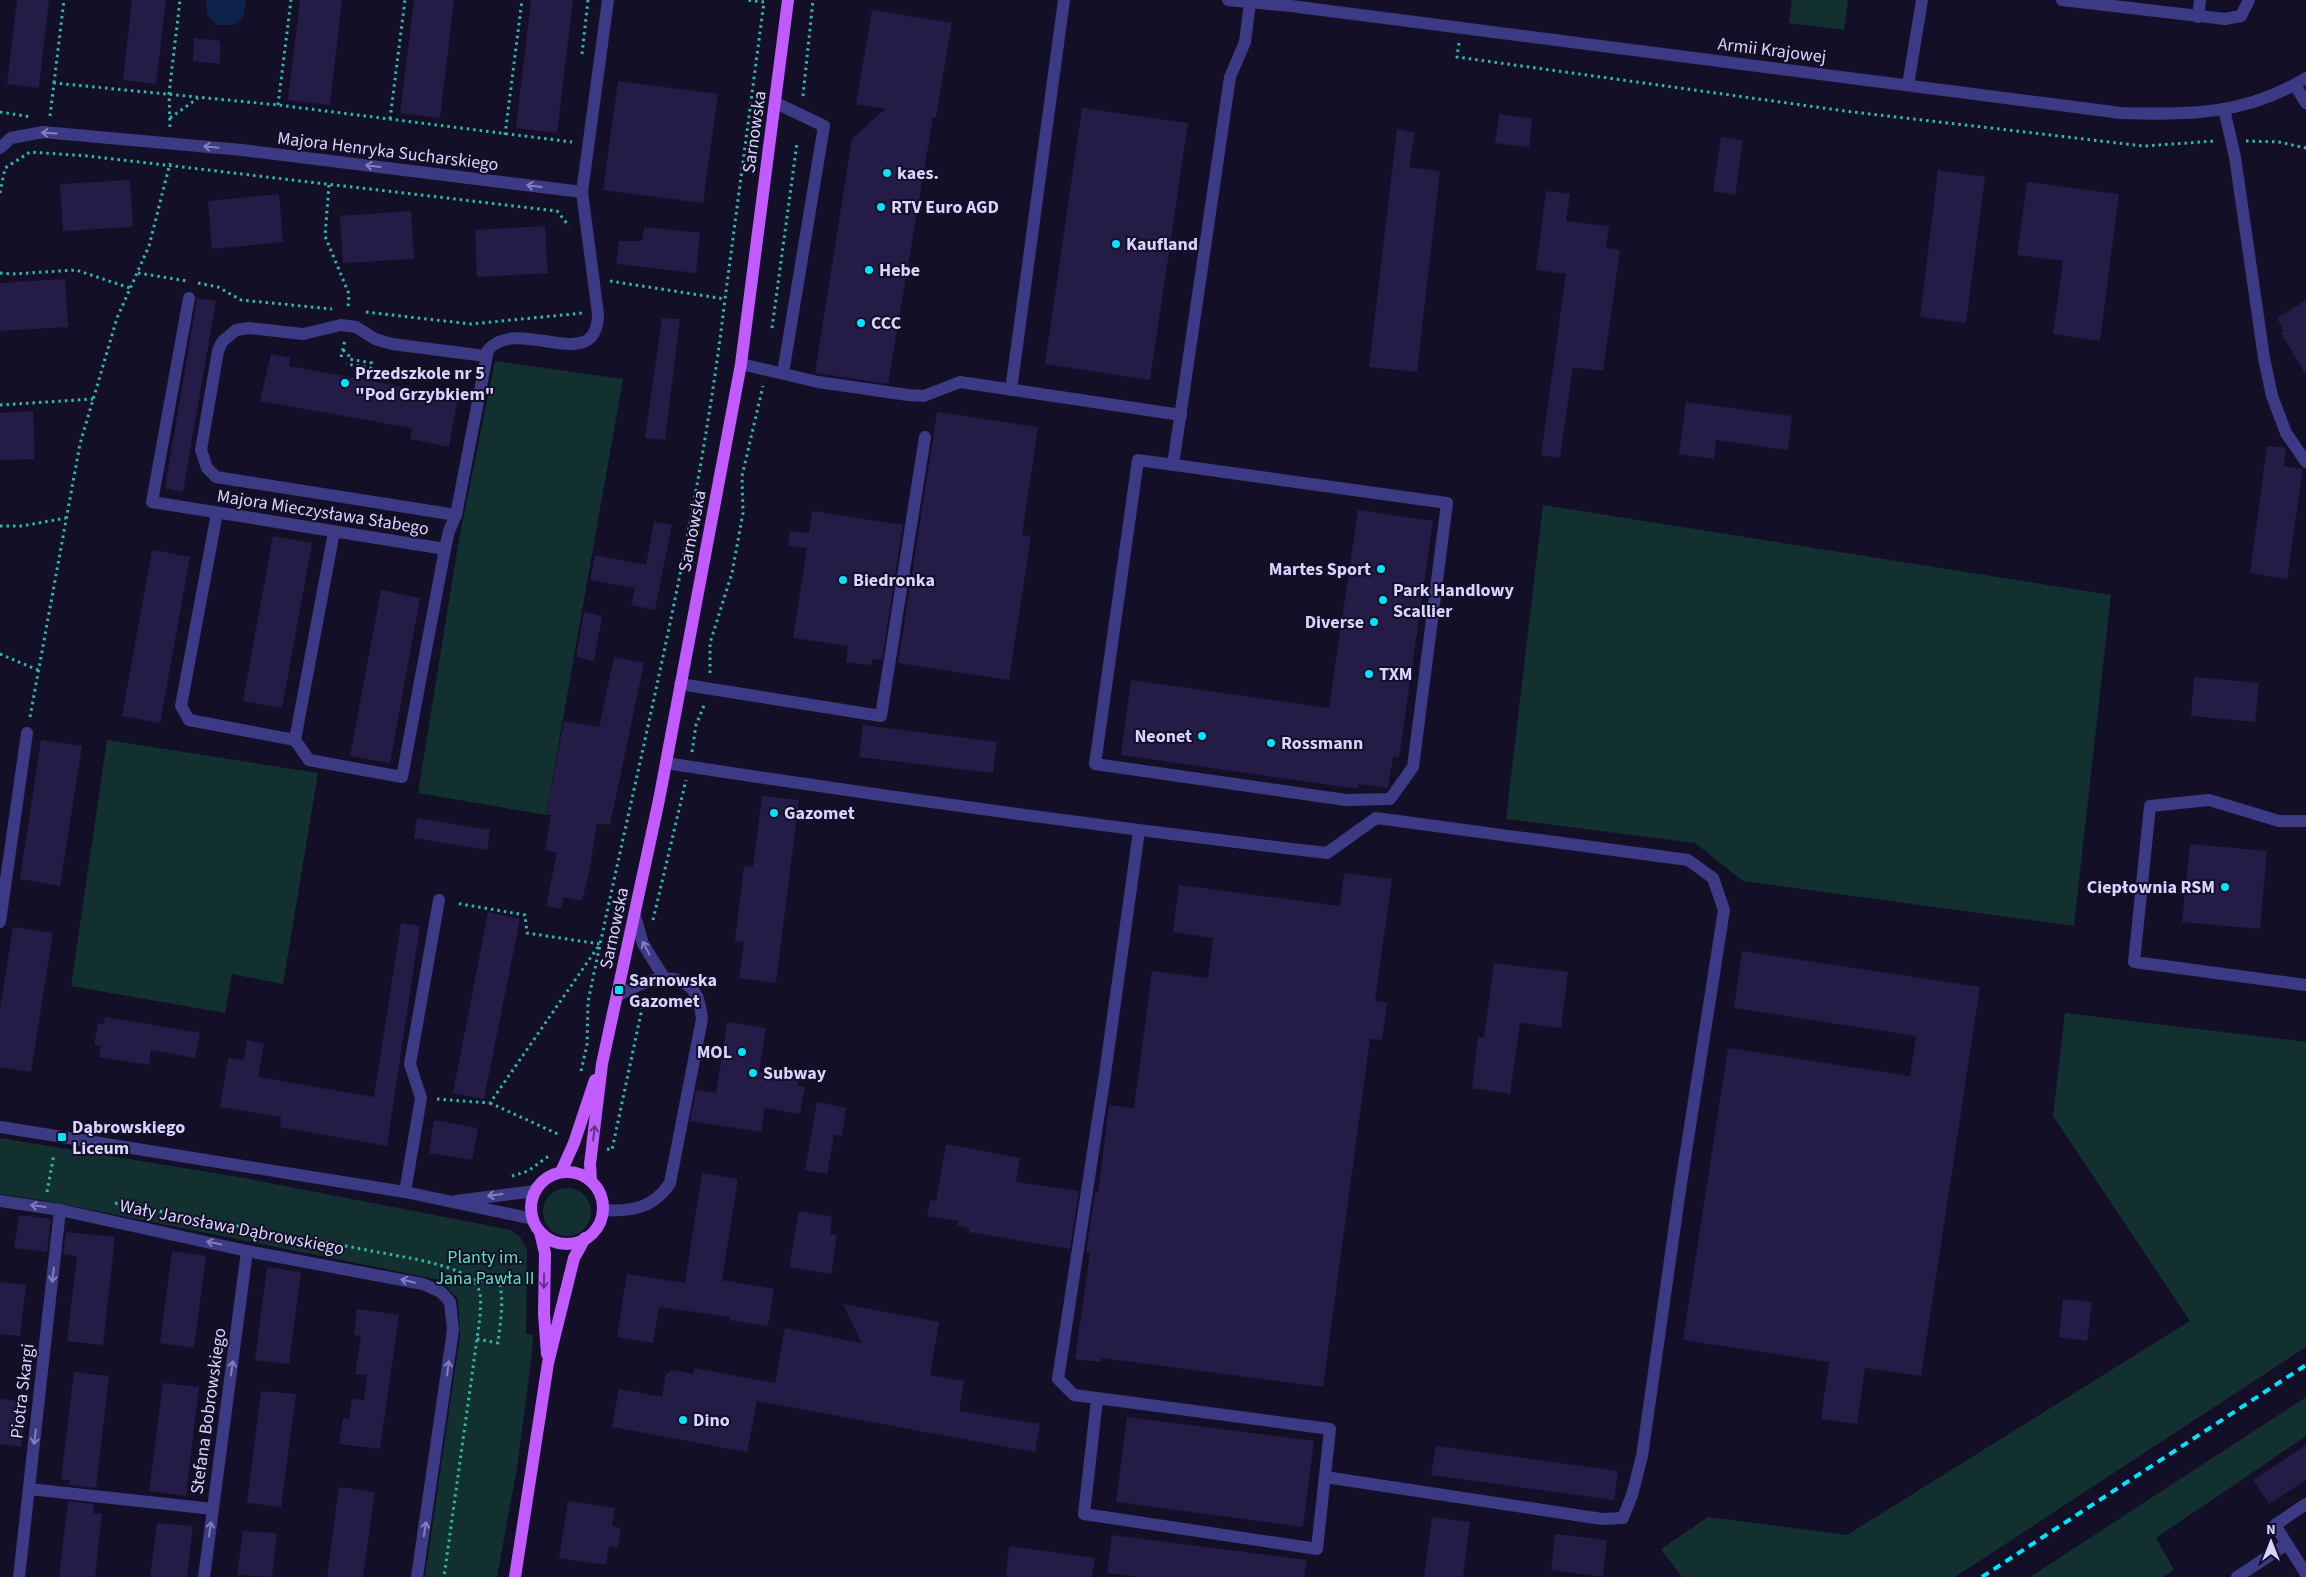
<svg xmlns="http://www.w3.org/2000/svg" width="2306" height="1577" font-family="'Source Sans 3',sans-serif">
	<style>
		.green { fill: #12302f }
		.water { fill: #0c2248 }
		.building { fill: #241b47 }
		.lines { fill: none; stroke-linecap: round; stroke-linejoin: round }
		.path { stroke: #2fb8b0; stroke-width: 3; stroke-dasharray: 2.5 4; stroke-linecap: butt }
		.minor { stroke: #3d3a85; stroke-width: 12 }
		.major { stroke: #c25bff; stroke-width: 12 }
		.rail { stroke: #00e5ff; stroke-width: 4; stroke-dasharray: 8 6; stroke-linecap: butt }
		.oneway { stroke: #837fbc }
		.oneway2 { stroke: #623188 }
		.poi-dot { fill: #00e5ff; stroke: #130f26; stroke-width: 2 }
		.labels { text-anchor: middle; stroke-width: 4; stroke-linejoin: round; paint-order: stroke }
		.street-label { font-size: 18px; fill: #d9d4ff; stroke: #130f26 }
		.poi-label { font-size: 18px; font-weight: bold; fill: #d9d4ff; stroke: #130f26; text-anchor: start }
		.park-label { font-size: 18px; fill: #5fe0c0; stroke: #130f26 }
	</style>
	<rect width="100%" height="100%" fill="#130f26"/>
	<!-- green -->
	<g class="green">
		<polygon points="1792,0 1848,0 1844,30 1789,23"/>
		<polygon points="495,361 623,379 546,815 418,793 459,539"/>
		<polygon points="1543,505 2111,595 2074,926 1743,881 1695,843 1506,819"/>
		<polygon points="107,740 318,773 283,984 232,974 225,1013 71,986"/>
		<polygon points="2065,1013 2306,1042 2306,1347 1955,1577 1682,1577 1661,1549 1708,1517 1847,1535 2190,1321 2053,1116"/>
		<polygon points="0,1138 239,1177 511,1230 520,1237 527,1249 526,1334 533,1335 532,1354 517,1468 497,1577 425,1577 460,1335 458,1299 440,1280 47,1201 0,1194"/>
		<circle cx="567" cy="1212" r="24"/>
		<polygon points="2306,1397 2306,1436 2156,1538 2174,1570 2163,1577 2030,1577"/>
	</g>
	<!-- water -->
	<polygon class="water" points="206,0 246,0 243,17 235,25 216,25 207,15"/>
	<!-- building -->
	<g class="building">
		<polygon points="17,0 49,0 39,88 7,84"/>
		<polygon points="132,0 166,0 156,84 123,80"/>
		<polygon points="300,0 342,0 330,105 288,100"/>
		<polygon points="414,0 454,0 440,118 400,113"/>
		<polygon points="531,0 573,0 557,133 516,128"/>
		<polygon points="872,10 952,23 936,117 933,117 888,384 815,373 852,139 885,109 856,104"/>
		<polygon points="194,38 220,41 220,64 193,61"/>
		<polygon points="618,81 718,94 703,203 603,190"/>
		<polygon points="1082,108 1188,123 1150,380 1045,364"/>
		<polygon points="1499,114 1532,119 1529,147 1495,143"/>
		<polygon points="1397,129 1415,133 1409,167 1440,171 1417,372 1369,367"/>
		<polygon points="1721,137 1743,140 1735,195 1713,191"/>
		<polygon points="1938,170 1985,177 1966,323 1920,317"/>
		<polygon points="130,180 133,227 63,231 60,184"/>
		<polygon points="2027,182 2119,194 2100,341 2053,334 2063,261 2017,255"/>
		<polygon points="1546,191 1570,194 1566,221 1609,226 1606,248 1620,250 1603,371 1573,367 1560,458 1541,455 1566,274 1536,270"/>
		<polygon points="279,194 283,242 212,249 208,201"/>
		<polygon points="411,211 414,259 343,263 340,216"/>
		<polygon points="545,226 548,273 477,277 475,230"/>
		<polygon points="644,227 700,233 696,273 616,264 619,241 642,241"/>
		<polygon points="65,279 68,327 0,331 0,283"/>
		<polygon points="197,298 216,301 183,492 165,488"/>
		<polygon points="2306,300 2306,375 2281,333 2284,331 2277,318"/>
		<polygon points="662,318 680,319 665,440 645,438"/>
		<polygon points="271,354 290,358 289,366 458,397 449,447 410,439 412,428 260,401"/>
		<polygon points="1686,402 1792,416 1788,450 1716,440 1714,459 1679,454"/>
		<polygon points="33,411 35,459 0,460 0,413"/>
		<polygon points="937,412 1038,427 1022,535 1031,536 1009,680 898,663"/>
		<polygon points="2267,446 2286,448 2284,466 2303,469 2287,579 2250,573"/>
		<polygon points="1358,510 1433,521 1399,758 1393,757 1388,788 1359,784 1358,789 1121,755 1131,680 1329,708"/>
		<polygon points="812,511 903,525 882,660 872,659 871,665 846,662 848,646 793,638 807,548 788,546 790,531 809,533"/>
		<polygon points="654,522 672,525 655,610 631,605 635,588 590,580 595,555 646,565"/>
		<polygon points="273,536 312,543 282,708 243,701"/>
		<polygon points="152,550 190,557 160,723 122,716"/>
		<polygon points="381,590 420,598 390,763 350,756"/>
		<polygon points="584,612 602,616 594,661 576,657"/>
		<polygon points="614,657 644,663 610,825 597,823 589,873 582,901 564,897 561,909 546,906 557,853 545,850 551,815 546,815 564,721 599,727"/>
		<polygon points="2194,677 2259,683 2255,722 2191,716"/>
		<polygon points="863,725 997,742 993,773 859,757"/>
		<polygon points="41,740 82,746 60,886 20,879"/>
		<polygon points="762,796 799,800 776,983 739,978 744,942 735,941 744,866 753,867"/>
		<polygon points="417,818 490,830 487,850 414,838"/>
		<polygon points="2190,844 2267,851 2260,929 2182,922"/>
		<polygon points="1344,873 1392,879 1375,1001 1387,1003 1382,1040 1370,1039 1323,1387 1102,1358 1101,1362 1075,1359 1090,1252 1086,1252 1095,1193 1098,1193 1109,1105 1134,1108 1152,971 1208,978 1213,938 1173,932 1179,885 1340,906"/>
		<polygon points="488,912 520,919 484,1099 453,1093"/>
		<polygon points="401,923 420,926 387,1146 280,1127 281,1117 220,1107 228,1058 244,1060 247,1040 264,1044 258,1077 374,1097"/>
		<polygon points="13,927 53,933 31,1072 0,1067 0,1009"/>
		<polygon points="1742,951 1980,987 1921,1376 1865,1368 1857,1424 1821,1419 1829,1362 1683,1340 1728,1048 1910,1076 1916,1036 1734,1008"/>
		<polygon points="1494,963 1568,972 1561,1028 1520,1023 1510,1094 1472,1088 1478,1037 1484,1037"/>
		<polygon points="105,1017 200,1033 195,1058 151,1050 149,1065 99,1057 101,1046 94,1045 98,1023 104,1024"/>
		<polygon points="727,1022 766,1028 759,1072 799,1079 797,1086 805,1087 800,1114 765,1108 761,1132 690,1121 696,1090 716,1093"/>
		<polygon points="817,1102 846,1108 842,1136 834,1135 827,1174 805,1170"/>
		<polygon points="434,1120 478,1128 472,1160 429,1153"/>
		<polygon points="946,1144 1020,1158 1016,1182 1079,1191 1070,1249 969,1232 969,1228 957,1225 958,1221 927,1216 930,1200 936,1201"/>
		<polygon points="702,1173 738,1179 722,1280 774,1289 768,1326 729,1320 730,1317 659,1307 653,1343 617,1337 627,1274 685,1283"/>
		<polygon points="799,1211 832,1217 830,1234 837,1235 831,1274 789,1267"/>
		<polygon points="19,1215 51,1219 47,1252 14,1248"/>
		<polygon points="66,1232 115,1237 103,1345 67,1341 77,1256 63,1254"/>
		<polygon points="172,1251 206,1256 194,1348 160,1343"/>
		<polygon points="267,1267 301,1272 289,1364 255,1360"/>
		<polygon points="0,1282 26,1285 20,1336 0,1334"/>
		<polygon points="2063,1299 2092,1302 2087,1341 2059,1337"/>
		<polygon points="843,1304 939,1322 930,1375 964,1381 959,1411 1040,1424 1035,1452 757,1401 747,1452 612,1427 619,1389 662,1397 666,1374 673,1370 693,1374 695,1368 775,1383 785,1328 862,1343"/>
		<polygon points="357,1309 399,1315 380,1449 339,1444 343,1418 349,1419 352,1399 364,1400 367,1375 355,1374 361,1336 354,1335"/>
		<polygon points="74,1372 109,1376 96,1488 69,1485 70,1480 61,1479"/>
		<polygon points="163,1383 199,1387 186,1496 149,1491"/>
		<polygon points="261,1391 296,1394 281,1507 247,1503"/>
		<polygon points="0,1399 26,1402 21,1447 0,1444"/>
		<polygon points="1127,1417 1314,1441 1303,1527 1116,1502"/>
		<polygon points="2306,1445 2306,1480 2269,1504 2253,1480"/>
		<polygon points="1436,1446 1618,1471 1614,1500 1431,1475"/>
		<polygon points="339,1487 375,1492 363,1577 327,1577"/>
		<polygon points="68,1501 94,1504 93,1513 102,1514 95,1577 59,1577"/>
		<polygon points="568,1501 615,1508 612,1526 621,1528 618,1548 609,1546 606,1565 559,1558"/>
		<polygon points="1432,1517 1470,1522 1463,1577 1424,1577"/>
		<polygon points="157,1523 193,1526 187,1577 150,1577"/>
		<polygon points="243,1531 277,1533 272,1577 237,1575"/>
		<polygon points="1555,1534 1607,1540 1603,1577 1551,1570"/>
		<polygon points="1112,1535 1307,1560 1304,1577 1138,1577 1107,1573"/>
		<polygon points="1009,1546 1095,1558 1092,1577 1006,1577"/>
	</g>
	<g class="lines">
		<!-- path -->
		<g class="path">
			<polyline points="1459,43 1457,57 1845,111 2144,146 2215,141"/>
			<polyline points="582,54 588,0"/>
			<polyline points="54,83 64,0"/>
			<polyline points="803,96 813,0"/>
			<polyline points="278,105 291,0"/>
			<polyline points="0,112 32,117"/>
			<polyline points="50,116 54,83 278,105 572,142"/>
			<polyline points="170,118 198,98"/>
			<polyline points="390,119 405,0"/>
			<polyline points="170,127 169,94 180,0"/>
			<polyline points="505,135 522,0"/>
			<polyline points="2246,141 2279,142 2306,148"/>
			<polyline points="329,185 325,236 349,294 348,309"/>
			<polyline points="0,193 5,168 30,152 88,156 557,211 569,226"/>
			<polyline points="0,273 13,274 76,270 130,288"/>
			<polyline points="138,273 187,281"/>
			<polyline points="610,281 725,299 764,2 747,0"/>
			<polyline points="198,283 218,287 241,300 332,309"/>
			<polyline points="366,312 471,324 583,313"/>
			<polyline points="772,328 797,143"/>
			<polyline points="343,350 349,356 349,359 372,363 371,368 346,364"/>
			<polyline points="341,357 345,340"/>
			<polyline points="0,405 93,399"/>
			<polyline points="0,526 22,526 66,518"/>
			<polyline points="0,654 38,670"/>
			<polyline points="710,673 710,643 732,573 743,513 742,476 763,386"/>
			<polyline points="30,717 80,444 117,318 149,246 170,163"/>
			<polyline points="692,752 696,725 705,703"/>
			<polyline points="653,920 686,780"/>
			<path d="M581 1071 587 1045 588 1002C636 768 697 537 725 299"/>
			<polyline points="437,1099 490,1103 600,944 527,933 525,915 455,903"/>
			<polyline points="490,1103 560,1135"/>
			<polyline points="607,1149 612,1150 644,999"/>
			<polyline points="512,1176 528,1171 550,1155"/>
			<polyline points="47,1192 54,1154"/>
			<path d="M115 1203 415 1259C432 1263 474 1271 479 1290 482 1298 480 1308 480 1317L444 1577"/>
			<path d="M474 1280C484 1280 490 1280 500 1285 504 1304 500 1324 498 1343L477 1339"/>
		</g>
		<!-- minor -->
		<g class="minor">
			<path d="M1228 0 1291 6 2121 113C2189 115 2246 115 2306 78"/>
			<polyline points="2062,0 2225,19 2241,16 2249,0"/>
			<polyline points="2198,17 2200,0"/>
			<polyline points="1908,85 1922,0"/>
			<polyline points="2295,85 2306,103"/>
			<polyline points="776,103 824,126 783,373"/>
			<polyline points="2224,109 2235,157 2264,358 2272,396 2286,433 2306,462"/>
			<polyline points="0,148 11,138 43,132 242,150 582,192"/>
			<path d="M189 298 152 502 445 549 449 531 456 515 488 350C519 314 597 378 598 314L582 192 608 0"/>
			<polyline points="741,364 818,382 908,395 924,396 960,382 1181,415"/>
			<polyline points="1011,390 1064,0"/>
			<polygon points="1138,460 1447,503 1413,767 1390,799 1346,800 1095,764"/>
			<polyline points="1173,465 1230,77 1245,42 1250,2"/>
			<polyline points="217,513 181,706 189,720 295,740"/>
			<polyline points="456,515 216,477 207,468 201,450 218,351 222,342 236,330 249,328 303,334 341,325 356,327 375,339 392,344 485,356"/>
			<polyline points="334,532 295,740 309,760 402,777 445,549"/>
			<polyline points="680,684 881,716 925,437"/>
			<path d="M666 763C886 797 1106 827 1327 853L1376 818 1688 860 1713 878 1724 910 1680 1190 1642 1456 1632 1495 1623 1518 1602 1519 1325 1477"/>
			<polyline points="2306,821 2279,821 2209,800 2150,806 2134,962 2306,985"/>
			<polyline points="635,916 643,944 663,976"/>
			<polyline points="0,922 27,733"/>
			<polyline points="0,1127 405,1192 533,1219"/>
			<polyline points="405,1192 421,1098 410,1064 439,900"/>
			<polyline points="0,1201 60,1210 247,1251 423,1284 441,1292 450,1302 453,1330 417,1577"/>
			<polyline points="456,1201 535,1191"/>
			<path d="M603 1210C631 1212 654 1208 670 1183L702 1019C701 1012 700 1003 697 996 679 965 641 982 617 996"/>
			<polyline points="1097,1399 1084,1514 1317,1549 1330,1429 1074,1395 1058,1379 1105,1074 1139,831"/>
			<polyline points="29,1489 213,1509"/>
			<polyline points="2306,1504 2275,1525 2306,1574"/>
			<polyline points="19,1577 60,1210"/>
			<polyline points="204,1577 247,1251"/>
			<polyline points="2237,1577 2287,1544"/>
		</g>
		<!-- major -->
		<g class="major">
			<polyline points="561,1172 574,1143 595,1080"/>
			<circle cx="567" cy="1208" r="36"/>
			<polyline points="591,1181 590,1164 602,1064 659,800 741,364 788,0"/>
			<polyline points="540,1232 545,1253 544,1314 547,1354"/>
			<polyline points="515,1577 548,1363 574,1258 585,1238"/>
		</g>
		<!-- rail -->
		<polyline class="rail" points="1982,1577 2306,1365"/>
	</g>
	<!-- one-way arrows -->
	<defs><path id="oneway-shaft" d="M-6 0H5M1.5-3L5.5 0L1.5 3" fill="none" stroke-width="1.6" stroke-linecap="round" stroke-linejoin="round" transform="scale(1.25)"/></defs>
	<g class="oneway">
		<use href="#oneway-shaft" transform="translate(49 133) rotate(-177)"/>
		<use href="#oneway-shaft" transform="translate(211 147) rotate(-174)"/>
		<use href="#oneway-shaft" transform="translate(373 166) rotate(-173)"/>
		<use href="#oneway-shaft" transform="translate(534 186) rotate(-173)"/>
		<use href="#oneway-shaft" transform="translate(646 948) rotate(-118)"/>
		<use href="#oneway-shaft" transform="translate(495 1195) rotate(173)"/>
		<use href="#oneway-shaft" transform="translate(38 1206) rotate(-172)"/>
		<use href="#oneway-shaft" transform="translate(214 1243) rotate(-168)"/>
		<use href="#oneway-shaft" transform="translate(53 1275) rotate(97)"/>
		<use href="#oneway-shaft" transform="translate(408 1281) rotate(-166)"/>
		<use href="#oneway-shaft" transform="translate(232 1368) rotate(-82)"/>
		<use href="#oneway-shaft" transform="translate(448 1368) rotate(-83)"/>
		<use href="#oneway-shaft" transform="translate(35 1437) rotate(97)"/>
		<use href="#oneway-shaft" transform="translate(210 1529) rotate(-82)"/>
		<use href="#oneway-shaft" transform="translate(425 1529) rotate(-81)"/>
	</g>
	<g class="oneway2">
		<use href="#oneway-shaft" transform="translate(594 1133) rotate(-83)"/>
		<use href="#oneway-shaft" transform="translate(544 1281) rotate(91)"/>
	</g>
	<!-- markers -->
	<g class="poi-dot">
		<circle cx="887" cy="173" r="5"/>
		<circle cx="881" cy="207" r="5"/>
		<circle cx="1116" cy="244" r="5"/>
		<circle cx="869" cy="270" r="5"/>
		<circle cx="861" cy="323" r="5"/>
		<circle cx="345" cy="383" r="5"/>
		<circle cx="1381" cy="569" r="5"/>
		<circle cx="843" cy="580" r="5"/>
		<circle cx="1383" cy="600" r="5"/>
		<circle cx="1374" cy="622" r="5"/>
		<circle cx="1369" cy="674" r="5"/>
		<circle cx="1202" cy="736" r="5"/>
		<circle cx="1271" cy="743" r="5"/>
		<circle cx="774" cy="813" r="5"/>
		<circle cx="2225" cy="887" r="5"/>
		<rect x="614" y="985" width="10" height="10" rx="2.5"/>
		<circle cx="742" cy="1052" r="5"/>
		<circle cx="753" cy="1073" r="5"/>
		<rect x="57" y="1132" width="10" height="10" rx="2.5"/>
		<circle cx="683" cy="1420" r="5"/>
	</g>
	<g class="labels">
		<!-- street labels -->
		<g class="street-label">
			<text transform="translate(1772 50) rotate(7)" y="6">Armii Krajowej</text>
			<text transform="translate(754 132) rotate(-82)" y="6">Sarnowska</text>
			<text transform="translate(388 151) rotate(7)" y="6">Majora Henryka Sucharskiego</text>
			<text transform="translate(323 512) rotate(9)" y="6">Majora Mieczysława Słabego</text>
			<text transform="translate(692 531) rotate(-79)" y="6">Sarnowska</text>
			<text transform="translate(614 928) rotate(-78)" y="6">Sarnowska</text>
			<text transform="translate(232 1227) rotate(11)" y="6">Wały Jarosława Dąbrowskiego</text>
			<text transform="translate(22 1391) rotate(-83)" y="6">Piotra Skargi</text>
			<text transform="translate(208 1411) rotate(-82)" y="6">Stefana Bobrowskiego</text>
		</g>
		<!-- poi labels -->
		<g class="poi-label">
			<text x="897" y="179">kaes.</text>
			<text x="891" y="213">RTV Euro AGD</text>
			<text x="1126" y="250">Kaufland</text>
			<text x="879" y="276">Hebe</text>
			<text x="871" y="329">CCC</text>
			<text x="355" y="379">Przedszkole nr 5<tspan x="355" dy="21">"Pod Grzybkiem"</tspan></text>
			<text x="1371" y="575" text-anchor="end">Martes Sport</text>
			<text x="853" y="586">Biedronka</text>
			<text x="1393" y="596">Park Handlowy<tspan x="1393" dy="21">Scallier</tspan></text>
			<text x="1364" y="628" text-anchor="end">Diverse</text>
			<text x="1379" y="680">TXM</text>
			<text x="1192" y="742" text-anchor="end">Neonet</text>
			<text x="1281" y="749">Rossmann</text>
			<text x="784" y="819">Gazomet</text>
			<text x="2215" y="893" text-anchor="end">Ciepłownia RSM</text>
			<text x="629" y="986">Sarnowska<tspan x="629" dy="21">Gazomet</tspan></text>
			<text x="732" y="1058" text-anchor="end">MOL</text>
			<text x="763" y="1079">Subway</text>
			<text x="72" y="1133">Dąbrowskiego<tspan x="72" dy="21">Liceum</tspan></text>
			<text x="693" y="1426">Dino</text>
		</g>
		<!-- park labels -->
		<g class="park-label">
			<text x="485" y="1263">Planty im.<tspan x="485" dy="21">Jana Pawła II</tspan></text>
		</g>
	</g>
	<!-- north arrow -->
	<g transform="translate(2271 1542)" stroke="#130f26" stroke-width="4" paint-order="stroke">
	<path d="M0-4L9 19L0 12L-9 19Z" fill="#d9d4ff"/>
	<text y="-8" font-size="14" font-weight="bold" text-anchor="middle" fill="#d9d4ff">N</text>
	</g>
</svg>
